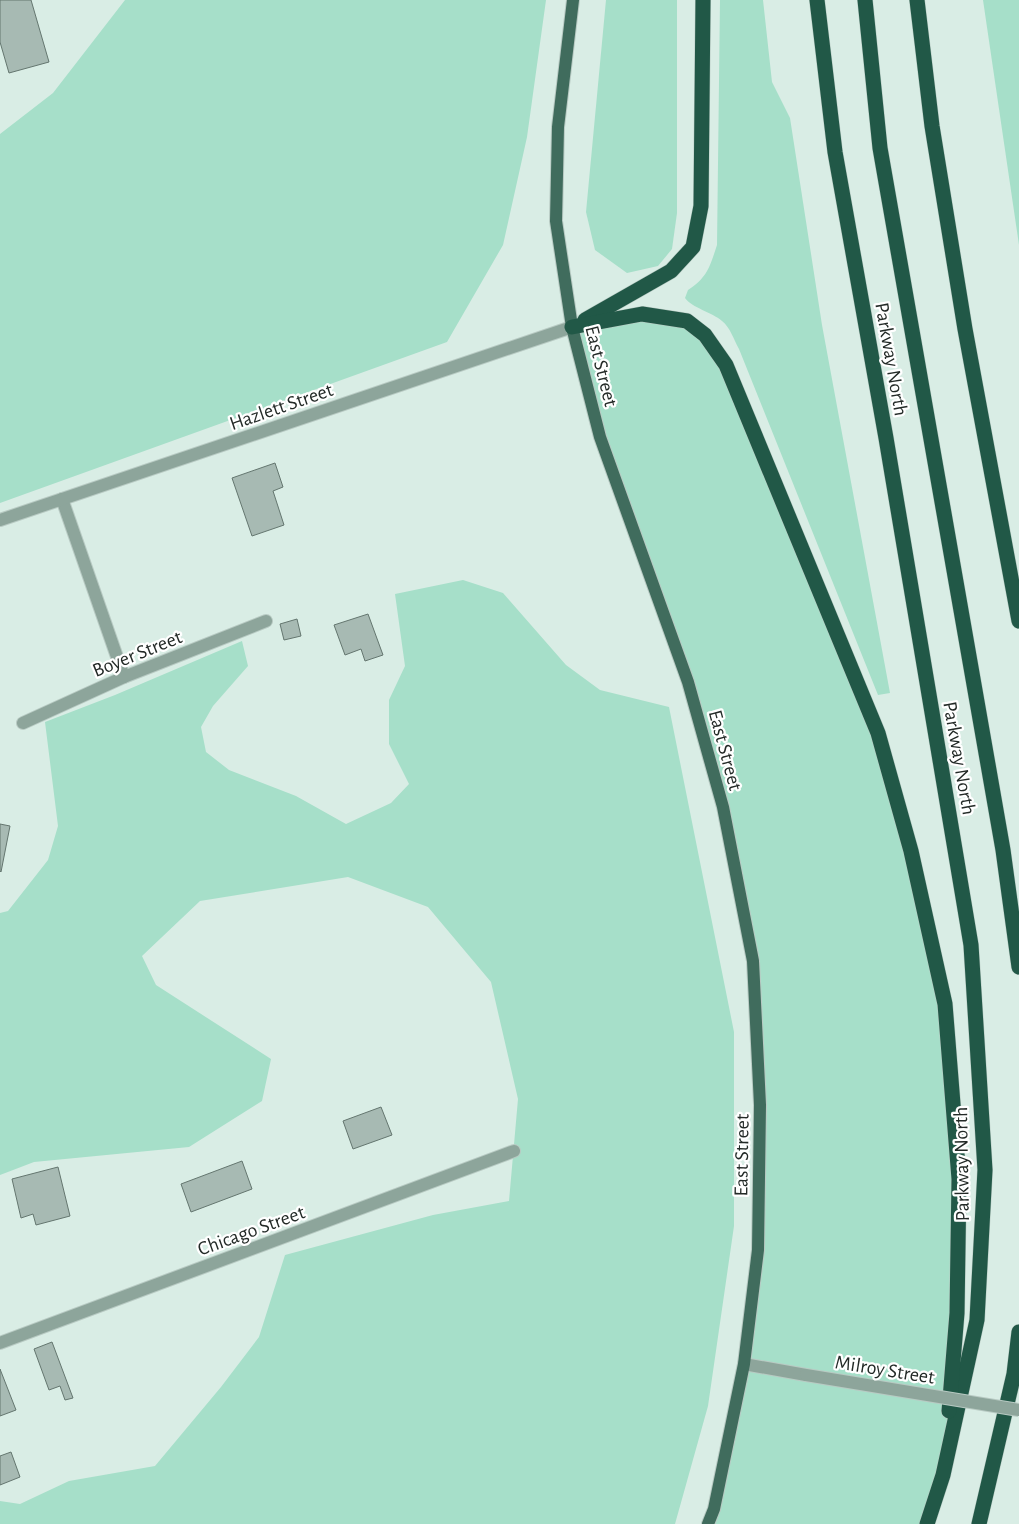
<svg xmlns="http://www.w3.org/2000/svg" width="1019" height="1524" font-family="'Alegreya Sans',sans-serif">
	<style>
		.green { fill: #a6dfc9 }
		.building { fill: #a7bab3; stroke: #64766f }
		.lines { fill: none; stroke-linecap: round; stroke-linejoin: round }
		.minor-casing { stroke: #b8cac3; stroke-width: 14 }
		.major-casing { stroke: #b8cac3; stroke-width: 14 }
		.highway-casing { stroke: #b8cac3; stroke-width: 16 }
		.minor { stroke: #8da59b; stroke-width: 12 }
		.major { stroke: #406c5d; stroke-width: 12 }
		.highway { stroke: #215847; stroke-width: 15 }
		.minor-bridge-casing { stroke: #b8cac3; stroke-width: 14; stroke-linecap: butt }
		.minor-bridge { stroke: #8da59b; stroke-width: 12 }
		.labels { text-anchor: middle; stroke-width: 4.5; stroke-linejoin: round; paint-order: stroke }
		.street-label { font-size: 20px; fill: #232a27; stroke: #fff }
	</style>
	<rect width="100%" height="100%" fill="#d9ede5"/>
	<!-- green -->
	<g class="green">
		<polygon points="125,0 546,0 527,137 503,245 447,342 0,503 0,134 53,93"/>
		<polygon points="606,0 677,0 677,213 672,249 658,266 627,273 595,250 586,212"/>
		<path d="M720 0H763L772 82 790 118 822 325 890 693 878 695 739 349C734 340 730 327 722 321 712 312 692 308 685 298L688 290C708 277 710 266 717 245Z"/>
		<polygon points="983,0 1019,0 1019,245"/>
		<polygon points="642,314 705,335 878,733 945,1004 957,1313 943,1475 927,1524 708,1524 714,1509 758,1250 753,961 688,682 600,437 572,327"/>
		<polygon points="463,580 503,593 566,665 600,690 669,707 734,1032 734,1226 708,1406 675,1524 0,1524 0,1501 20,1504 69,1481 155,1466 221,1387 259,1337 285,1255 433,1215 509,1201 518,1099 491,982 428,907 348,877 200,901 142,956 156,985 271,1059 262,1101 189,1147 34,1162 0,1175 0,913 8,911 48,860 58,826 45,722 115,695 242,641 248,666 213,706 201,727 206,752 229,770 296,796 346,824 391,803 409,784 389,744 389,700 405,666 395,594"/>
	</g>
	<!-- building -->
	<g class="building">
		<polygon points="0,0 31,0 49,62 9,73 0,42"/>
		<polygon points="275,463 283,487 273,491 284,525 252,536 232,478"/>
		<polygon points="368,614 383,655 365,661 361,649 345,655 334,625"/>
		<polygon points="297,619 301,636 284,640 280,624"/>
		<polygon points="0,824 10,826 1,872 0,871"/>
		<polygon points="381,1107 392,1135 353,1149 343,1121"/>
		<polygon points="242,1161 252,1189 191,1212 181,1184"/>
		<polygon points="58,1167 70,1216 36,1225 33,1214 21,1218 12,1179"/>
		<polygon points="52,1342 73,1398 65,1400 60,1386 49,1390 34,1349"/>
		<polygon points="0,1369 16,1410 0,1416"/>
		<polygon points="11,1452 20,1477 0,1485 0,1456"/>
	</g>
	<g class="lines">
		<!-- minor casing -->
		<g class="minor-casing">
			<g id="minor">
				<polyline points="62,499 124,677"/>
				<polyline points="0,520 572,327"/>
				<polyline points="23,723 124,677 266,621"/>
				<polyline points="0,1343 514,1151"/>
				<polyline points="744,1364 806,1375"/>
			</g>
		</g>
		<!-- major casing -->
		<g class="major-casing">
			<polyline id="major" points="573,0 558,127 556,221 572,327 600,437 688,682 723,807 753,961 760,1105 758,1250 744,1364 714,1509 708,1524"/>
		</g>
		<!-- highway casing -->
		<g class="highway-casing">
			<g id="highway">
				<polyline points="817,0 835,152 886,438 971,945 985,1170 977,1320 943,1475 927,1524"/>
				<polyline points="865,0 880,148 1003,850 1019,967"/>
				<polyline points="917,0 932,126 965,329 1019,621"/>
				<polyline points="585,320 671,271 693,247 701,206 703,0"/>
				<polyline points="572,327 642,314 687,321 705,335 726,365 878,733 911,851 945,1004 959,1179 957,1313 949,1411"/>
				<polyline points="979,1524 1014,1374 1019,1332"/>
			</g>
		</g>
		<!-- minor -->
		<use href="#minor" class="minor"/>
		<!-- major -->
		<use href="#major" class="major"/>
		<!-- highway -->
		<use href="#highway" class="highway"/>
		<!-- minor-bridge casing -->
		<g class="minor-bridge-casing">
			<polyline id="minor-bridge" points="806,1375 1019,1410"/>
		</g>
		<!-- minor-bridge -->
		<use href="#minor-bridge" class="minor-bridge"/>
	</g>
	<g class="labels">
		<!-- street labels -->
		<g class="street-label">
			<text transform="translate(892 359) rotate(80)" y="7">Parkway North</text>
			<text transform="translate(602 366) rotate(76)" y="7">East Street</text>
			<text transform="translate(281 406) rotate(-19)" y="7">Hazlett Street</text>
			<text transform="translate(137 653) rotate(-22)" y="7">Boyer Street</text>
			<text transform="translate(726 750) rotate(75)" y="7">East Street</text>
			<text transform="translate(960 758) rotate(80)" y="7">Parkway North</text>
			<text transform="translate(741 1155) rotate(-89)" y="7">East Street</text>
			<text transform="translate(961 1164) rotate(-91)" y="7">Parkway North</text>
			<text transform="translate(251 1230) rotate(-20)" y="7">Chicago Street</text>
			<text transform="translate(885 1369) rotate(9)" y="7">Milroy Street</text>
		</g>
	</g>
</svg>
